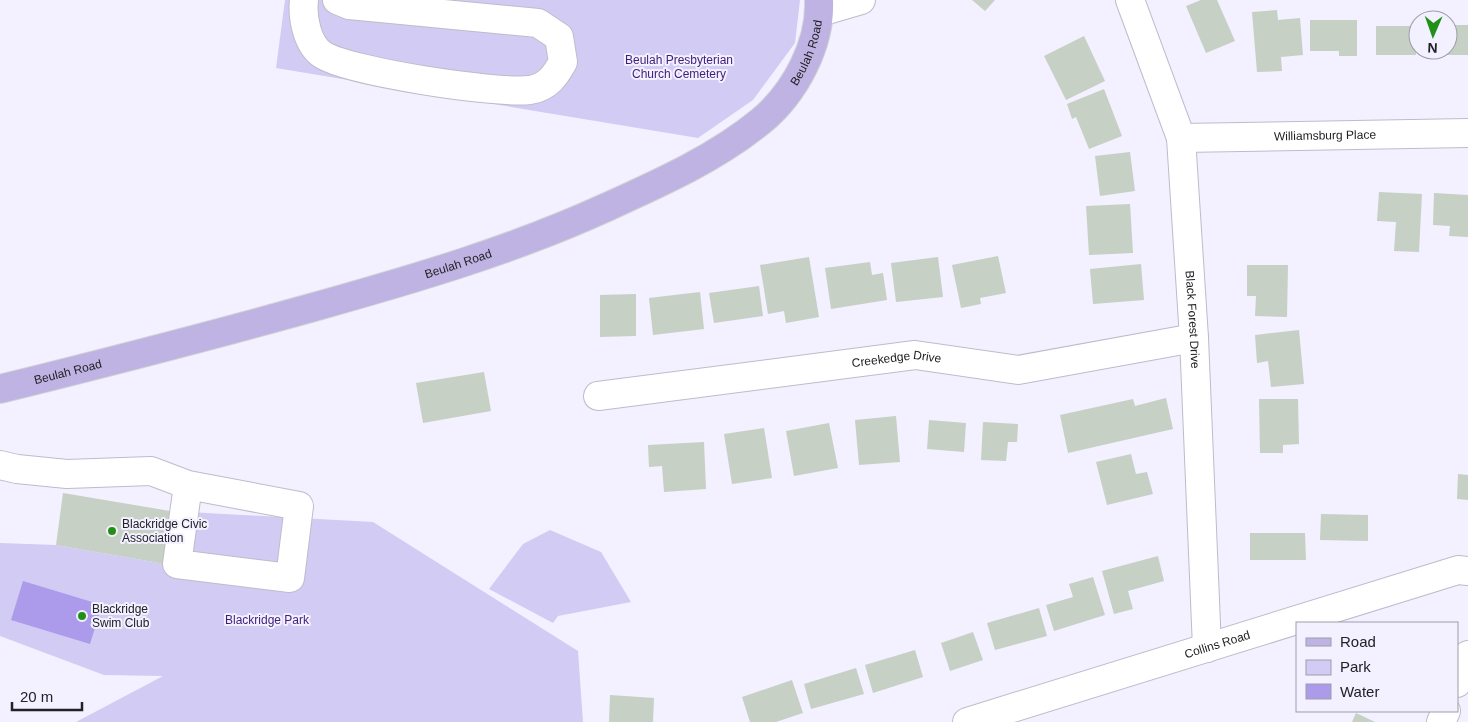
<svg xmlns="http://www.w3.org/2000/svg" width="1468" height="722" font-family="Helvetica,sans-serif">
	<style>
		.green { fill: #d2cbf4 }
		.water { fill: #ac9bea }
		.building { fill: #c6d0c4 }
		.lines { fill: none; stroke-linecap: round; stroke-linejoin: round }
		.minor-casing { stroke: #bebcca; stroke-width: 30 }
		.major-casing { stroke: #d3d3d4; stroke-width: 30 }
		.minor { stroke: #fff; stroke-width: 28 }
		.major { stroke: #beb3e2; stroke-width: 28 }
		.poi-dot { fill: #219018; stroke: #f3f0ff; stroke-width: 2 }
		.labels { text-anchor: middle; stroke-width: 4; stroke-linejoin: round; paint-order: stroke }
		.street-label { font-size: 12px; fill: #222126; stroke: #f3f0ff }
		.park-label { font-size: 12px; fill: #3f1e79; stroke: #f3f0ff }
		.poi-label { font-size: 12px; fill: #222126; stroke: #f3f0ff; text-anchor: start }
	</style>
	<rect width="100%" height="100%" fill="#f3f0ff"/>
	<!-- green -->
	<g class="green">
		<polygon points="285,0 800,0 795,43 753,100 698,138 276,68"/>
		<polygon points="170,511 373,522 578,651 583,722 76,722 163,676 104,675 0,636 0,543 56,545 165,564"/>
		<polygon points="550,530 601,552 631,602 558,616 553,623 489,589 523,544"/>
	</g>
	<!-- water -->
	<polygon class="water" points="23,581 102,605 90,644 11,620"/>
	<!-- building -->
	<g class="building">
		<polygon points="972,0 995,0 985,11"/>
		<polygon points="1201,0 1217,0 1235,41 1206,53 1186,6"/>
		<polygon points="1277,10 1278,20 1300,18 1303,55 1281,57 1282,71 1257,72 1252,12"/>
		<polygon points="1310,20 1357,20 1357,56 1339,56 1339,51 1310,51"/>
		<polygon points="1448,25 1468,25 1468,55 1424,55 1424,50 1448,50"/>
		<polygon points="1376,26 1415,26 1416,55 1376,55"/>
		<polygon points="1084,36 1105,81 1066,100 1044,56"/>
		<polygon points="1104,89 1122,136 1089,149 1076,117 1072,119 1067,104"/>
		<polygon points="1130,152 1135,191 1100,196 1095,156"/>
		<polygon points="1379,192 1422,194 1419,252 1394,251 1396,222 1377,221"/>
		<polygon points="1434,193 1468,195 1468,237 1449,236 1450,226 1433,225"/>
		<polygon points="1130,204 1133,253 1089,255 1086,206"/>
		<polygon points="998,256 1006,293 980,298 981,304 961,308 952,265"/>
		<polygon points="809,257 819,317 786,323 784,311 768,314 760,265"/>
		<polygon points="938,257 943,297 896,302 891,263"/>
		<polygon points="870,262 872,275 883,273 887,300 831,309 825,268"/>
		<polygon points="1141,264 1144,300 1093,304 1090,269"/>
		<polygon points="1247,265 1288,265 1287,317 1255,316 1256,296 1247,296"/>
		<polygon points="759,286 763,316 714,323 709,293"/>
		<polygon points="700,292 704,329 653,335 649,298"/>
		<polygon points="636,294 636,336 600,337 600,295"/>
		<polygon points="1299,330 1304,384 1271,387 1268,361 1257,363 1255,335"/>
		<polygon points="484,372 491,411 423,423 416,383"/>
		<polygon points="1166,398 1173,429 1068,453 1060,415 1133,399 1135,406"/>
		<polygon points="1259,399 1298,399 1299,444 1283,445 1283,453 1260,453"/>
		<polygon points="896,416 900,462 859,465 855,420"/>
		<polygon points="929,420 966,423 964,452 927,449"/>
		<polygon points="983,422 1018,424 1017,442 1008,442 1006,461 981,460"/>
		<polygon points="829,423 838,468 794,476 786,431"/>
		<polygon points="764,428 772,478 732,484 724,434"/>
		<polygon points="704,442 706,489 664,492 662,466 649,467 648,445"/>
		<polygon points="1131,454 1136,474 1147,472 1153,494 1107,505 1096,462"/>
		<polygon points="1458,474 1468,475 1468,500 1457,499"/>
		<polygon points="63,493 170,511 165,564 56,545"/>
		<polygon points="1321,514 1368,515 1368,541 1320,540"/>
		<polygon points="1250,533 1305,533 1306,560 1250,560"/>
		<polygon points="1158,556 1164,581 1128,591 1133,609 1114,614 1102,571"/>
		<polygon points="1093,577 1105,615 1054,631 1046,605 1073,597 1069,584"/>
		<polygon points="1039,608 1047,636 995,650 987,623"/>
		<polygon points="973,632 983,660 950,671 941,643"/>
		<polygon points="915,650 923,677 873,693 865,665"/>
		<polygon points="856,668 864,694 811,709 804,684"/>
		<polygon points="792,680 803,713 776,722 750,722 742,697"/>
		<polygon points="610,695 654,698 653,722 609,722"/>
		<polygon points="1356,713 1375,722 1352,722"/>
	</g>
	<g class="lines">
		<!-- minor casing -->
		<g class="minor-casing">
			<g id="minor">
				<path d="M304 0C302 17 307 45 323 55 351 72 496 94 530 90 548 87 555 76 563 62L559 37 538 23 349 5 337 0"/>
				<path id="s1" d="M1130 0 1181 138 1194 338 1207 648"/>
				<polyline points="820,12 861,0"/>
				<path id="s2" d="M1181 138 1468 133"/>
				<path id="s3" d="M598 396 915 355 1018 370 1194 338"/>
				<polyline points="0,465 17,469 67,474 151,471 188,485 299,506 290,578 177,564 188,485"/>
				<polyline points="1457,683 1468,655"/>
				<path id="s4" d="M967 722 1458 570 1468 571"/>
				<polyline points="1441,722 1446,711"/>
			</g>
		</g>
		<!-- major casing -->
		<g class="major-casing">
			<g id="major">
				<path id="s5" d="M0 389C105 363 210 336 314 307 414 279 513 250 607 207 660 183 716 158 761 121 795 93 821 44 819 0"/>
			</g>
		</g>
		<!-- minor -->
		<use href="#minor" class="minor"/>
		<!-- major -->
		<use href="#major" class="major"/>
	</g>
	<!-- markers -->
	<g class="poi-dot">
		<circle cx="112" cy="531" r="5"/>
		<circle cx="82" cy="616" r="5"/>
	</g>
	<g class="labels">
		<!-- street labels -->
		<g class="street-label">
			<text dy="4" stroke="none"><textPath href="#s5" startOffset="895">Beulah Road</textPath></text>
			<text dy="4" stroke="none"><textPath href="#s2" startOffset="144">Williamsburg Place</textPath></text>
			<text dy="4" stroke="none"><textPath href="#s5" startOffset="475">Beulah Road</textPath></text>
			<text dy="4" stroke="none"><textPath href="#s1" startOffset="329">Black Forest Drive</textPath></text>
			<text dy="4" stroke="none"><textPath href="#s3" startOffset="301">Creekedge Drive</textPath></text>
			<text dy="4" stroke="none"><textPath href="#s5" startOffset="70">Beulah Road</textPath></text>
			<text dy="4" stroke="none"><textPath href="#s4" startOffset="262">Collins Road</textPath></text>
		</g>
		<!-- park labels -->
		<g class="park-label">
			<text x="679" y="64">Beulah Presbyterian<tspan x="679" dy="14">Church Cemetery</tspan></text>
			<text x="267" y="624">Blackridge Park</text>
		</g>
		<!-- poi labels -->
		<g class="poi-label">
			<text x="122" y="528">Blackridge Civic<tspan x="122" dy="14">Association</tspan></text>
			<text x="92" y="613">Blackridge<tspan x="92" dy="14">Swim Club</tspan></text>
		</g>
	</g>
	<!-- legend -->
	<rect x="1296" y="622" width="162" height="90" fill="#f3f0ff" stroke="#9f9da8"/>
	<rect x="1306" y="638" width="25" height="8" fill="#beb3e2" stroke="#9f9da8"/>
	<text x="1340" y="647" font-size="15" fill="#222126">Road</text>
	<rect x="1306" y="660" width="25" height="15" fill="#d2cbf4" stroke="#9f9da8"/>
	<text x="1340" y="672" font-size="15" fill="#222126">Park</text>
	<rect x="1306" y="684" width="25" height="15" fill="#ac9bea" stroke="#9f9da8"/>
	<text x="1340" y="697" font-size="15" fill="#222126">Water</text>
	<!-- north arrow -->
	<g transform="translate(1433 35) rotate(182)"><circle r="24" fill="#f3f0ff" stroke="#9f9da8"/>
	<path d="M0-4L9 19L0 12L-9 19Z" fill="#219018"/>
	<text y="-8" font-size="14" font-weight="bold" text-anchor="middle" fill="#222126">N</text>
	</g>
	<!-- scale -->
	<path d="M12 702v8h70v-8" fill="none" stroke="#222126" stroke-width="2.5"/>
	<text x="20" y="702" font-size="15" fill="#222126" stroke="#f3f0ff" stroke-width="4" paint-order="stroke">20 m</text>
</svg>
